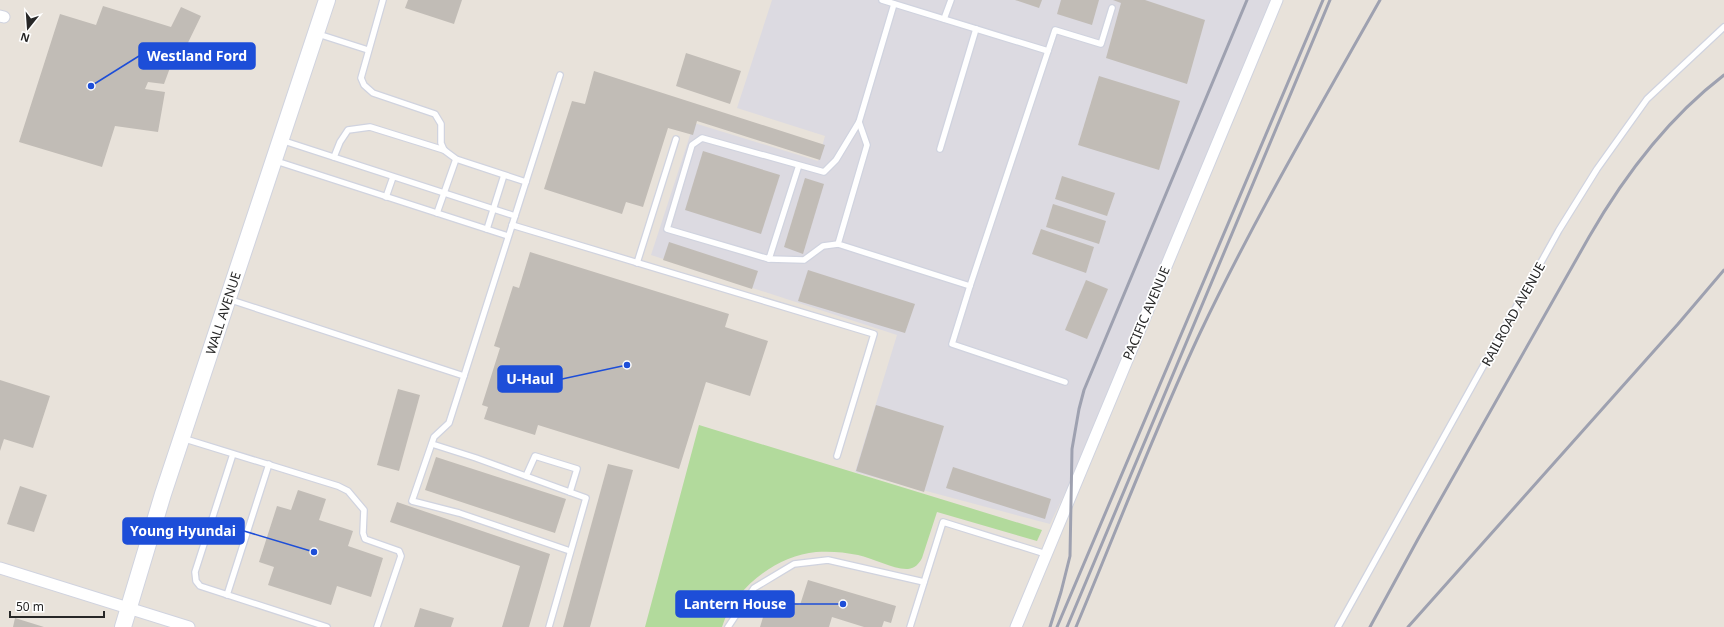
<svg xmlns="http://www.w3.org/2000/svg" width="1724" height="627" font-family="'Noto Sans',sans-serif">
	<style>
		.industrial { fill: #dcdae1 }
		.green { fill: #b2da9c }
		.building { fill: #c1bcb6 }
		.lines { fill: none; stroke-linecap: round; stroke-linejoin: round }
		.service-casing { stroke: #d0d3df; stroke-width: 8 }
		.minor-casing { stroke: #d0d3df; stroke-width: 13 }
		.secondary-casing { stroke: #d0d3df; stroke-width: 18 }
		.service { stroke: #fff; stroke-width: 5.5 }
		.minor { stroke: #fff; stroke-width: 11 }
		.secondary { stroke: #fff; stroke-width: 16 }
		.rail { stroke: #9ea1b0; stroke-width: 3 }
		.labels { text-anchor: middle; stroke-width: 3.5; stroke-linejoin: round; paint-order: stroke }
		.street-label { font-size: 13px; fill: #272727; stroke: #fff }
		.leader { fill: none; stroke: #1d4ed8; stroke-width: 1.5 }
		.callout-dot { fill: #1d4ed8; stroke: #fff; stroke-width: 1.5 }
		.callout { fill: #1d4ed8; stroke: #1d4ed8; stroke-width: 1.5 }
		.callout-label { font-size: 14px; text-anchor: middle; font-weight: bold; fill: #fff }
	</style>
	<rect width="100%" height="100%" fill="#e8e2da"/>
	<!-- industrial -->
	<polygon class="industrial" points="772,0 1272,0 1076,470 1050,524 855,472 897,335 651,255 694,123 818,161 825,136 737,108"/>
	<!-- green -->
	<path class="green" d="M699 425 1042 530 1037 541 937 512 922 558C919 564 915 568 908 569 894 570 873 558 858 555 844 552 830 551 816 552 776 556 734 588 722 627H645Z"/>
	<!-- building -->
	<g class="building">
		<polygon points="408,0 462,0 454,24 405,8"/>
		<polygon points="1015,0 1042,0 1039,8"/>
		<polygon points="1061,0 1099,0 1092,25 1057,14"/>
		<polygon points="1113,0 1145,0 1205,20 1187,84 1106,58 1121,3"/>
		<polygon points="103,6 171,27 181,7 201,16 181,57 162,48 161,52 171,65 164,84 148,82 145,89 165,92 158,132 115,126 102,167 19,142 60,14 96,25"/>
		<polygon points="686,53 741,71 730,104 676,86"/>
		<polygon points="594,71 825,145 820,160 697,121 693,135 668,128 643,207 626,202 622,214 544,189 572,101 585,104"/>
		<polygon points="1099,76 1180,101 1159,170 1078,145"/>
		<polygon points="703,151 780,175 761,234 685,210"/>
		<polygon points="1062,176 1115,193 1107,216 1055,199"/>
		<polygon points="805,178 824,184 803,254 784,247"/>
		<polygon points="1053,204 1106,221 1099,244 1046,227"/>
		<polygon points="1041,229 1094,247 1086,273 1032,254"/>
		<polygon points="669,242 758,271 752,289 663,260"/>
		<polygon points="530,252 729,314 725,327 768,341 750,396 706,382 679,469 538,425 535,435 484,419 488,407 482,405 500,348 494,346 513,286 519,288"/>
		<polygon points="808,270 915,304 905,333 798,301"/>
		<polygon points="1086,280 1108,289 1087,339 1065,330"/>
		<polygon points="0,380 50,396 33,448 4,439 0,451"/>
		<polygon points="398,389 420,395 399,471 377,465"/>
		<polygon points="876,405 944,426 924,492 856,471"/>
		<polygon points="436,457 566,499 555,533 425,490"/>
		<polygon points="608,464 633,470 590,627 563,627"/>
		<polygon points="953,467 1051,499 1045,519 946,488"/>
		<polygon points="20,486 47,495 34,532 7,524"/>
		<polygon points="298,490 326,499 319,520 353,531 348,546 383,558 371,597 337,586 331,605 268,585 274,567 259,562 277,506 291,510"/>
		<polygon points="397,502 550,554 529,627 502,627 520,566 390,522"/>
		<polygon points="808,580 896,606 891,623 884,621 882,627 864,627 832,617 829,627 760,627 768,601 792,608 793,602 800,605"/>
		<polygon points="420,608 454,618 451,627 414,627"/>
		<polygon points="15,618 44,627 13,627"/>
	</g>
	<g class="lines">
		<!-- service casing -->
		<g class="service-casing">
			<g id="service">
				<polyline points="383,0 361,78 364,85 373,93 435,114 441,124 441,143 444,150 456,159 526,182"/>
				<polyline points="882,0 1048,51 1055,30 1101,44 1112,8"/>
				<polyline points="944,19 951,0"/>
				<polyline points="318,34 368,50"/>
				<polyline points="560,75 449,423 434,437 412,501 459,513 570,551"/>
				<polyline points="859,122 867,145 838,244 970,286 1048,51"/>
				<polyline points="281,140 515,216"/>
				<polyline points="940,149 976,29"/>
				<polyline points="334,157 340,142 348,130 370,127 444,150"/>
				<polyline points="276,161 508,236"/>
				<polyline points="799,165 769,259 667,229 692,145 702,138 824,172 836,160 859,122 894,4"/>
				<polyline points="386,197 393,177"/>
				<polyline points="437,213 456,159"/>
				<polyline points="512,225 874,334 837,456"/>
				<polyline points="487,229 504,175"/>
				<polyline points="769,259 804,260 823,246 838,244"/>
				<polyline points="637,263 676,139"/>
				<polyline points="970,286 952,344 1065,382"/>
				<polyline points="228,299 464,376"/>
				<polyline points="182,438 338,486 348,491 364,510 363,533 365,539 399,551 401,556 377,627"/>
				<polyline points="432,444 476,458 586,498 549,627"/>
				<polyline points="233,454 195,572 196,581 200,586 327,627"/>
				<polyline points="526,476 535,456 577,469 570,492"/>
				<polyline points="227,595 269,464"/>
				<polyline points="728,627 754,588 794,564 828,560 924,582"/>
				<polyline points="910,627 943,522 1046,554"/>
				<polyline points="1338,627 1559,230 1597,169 1647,99 1724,27"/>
			</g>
		</g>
		<!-- minor casing -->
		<g class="minor-casing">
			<g id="minor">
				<polyline points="0,16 4,17"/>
				<polyline points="0,568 189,627"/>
				<polyline points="1016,627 1277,0"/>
			</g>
		</g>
		<!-- secondary casing -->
		<g class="secondary-casing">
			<polyline id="secondary" points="123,627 163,494 327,0"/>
		</g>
		<!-- service -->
		<use href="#service" class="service"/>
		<!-- minor -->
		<use href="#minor" class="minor"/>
		<!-- secondary -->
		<use href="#secondary" class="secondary"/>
		<!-- rail -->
		<g class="rail">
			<polyline points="1050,627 1061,592 1070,556 1072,449 1079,409 1084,390 1247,0"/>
			<polyline points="1057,627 1323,0"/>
			<polyline points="1067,627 1330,0"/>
			<path d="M1076 627C1117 529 1155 429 1200 333 1254 219 1318 110 1380 0"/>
			<path d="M1370 627 1418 539 1589 237C1624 176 1668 118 1724 75"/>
			<polyline points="1408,627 1678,324 1724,270"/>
		</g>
	</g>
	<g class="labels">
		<!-- street labels -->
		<g class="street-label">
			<text transform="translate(223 313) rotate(-72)" y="5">WALL AVENUE</text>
			<text transform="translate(1146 313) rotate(-67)" y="5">PACIFIC AVENUE</text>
			<text transform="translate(1513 314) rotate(-61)" y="5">RAILROAD AVENUE</text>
		</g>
	</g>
	<!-- callouts -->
	<path class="leader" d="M91 86L139 56M627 365L562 379M314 552L244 531M843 604L794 604"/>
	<g class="callout-dot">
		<circle cx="91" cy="86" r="4"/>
		<circle cx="627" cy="365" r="4"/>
		<circle cx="314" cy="552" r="4"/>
		<circle cx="843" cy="604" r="4"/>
	</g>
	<g class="callout">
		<rect x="139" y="43" width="116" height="26" rx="4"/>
		<rect x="498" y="366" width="64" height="26" rx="4"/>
		<rect x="123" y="518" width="121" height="26" rx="4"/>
		<rect x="676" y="591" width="118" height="26" rx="4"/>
	</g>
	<g class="callout-label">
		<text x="197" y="61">Westland Ford</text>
		<text x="530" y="384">U-Haul</text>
		<text x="183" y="536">Young Hyundai</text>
		<text x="735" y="609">Lantern House</text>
	</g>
	<!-- north arrow -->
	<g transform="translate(28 28) rotate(197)" stroke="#ffffff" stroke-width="3" paint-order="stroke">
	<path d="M0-3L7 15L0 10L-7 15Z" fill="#272727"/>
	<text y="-6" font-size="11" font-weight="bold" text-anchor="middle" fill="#272727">N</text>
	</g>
	<!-- scale -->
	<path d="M10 611v6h94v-6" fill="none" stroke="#272727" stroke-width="2"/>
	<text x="16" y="611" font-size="12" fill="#272727" stroke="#ffffff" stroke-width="3" paint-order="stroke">50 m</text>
</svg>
